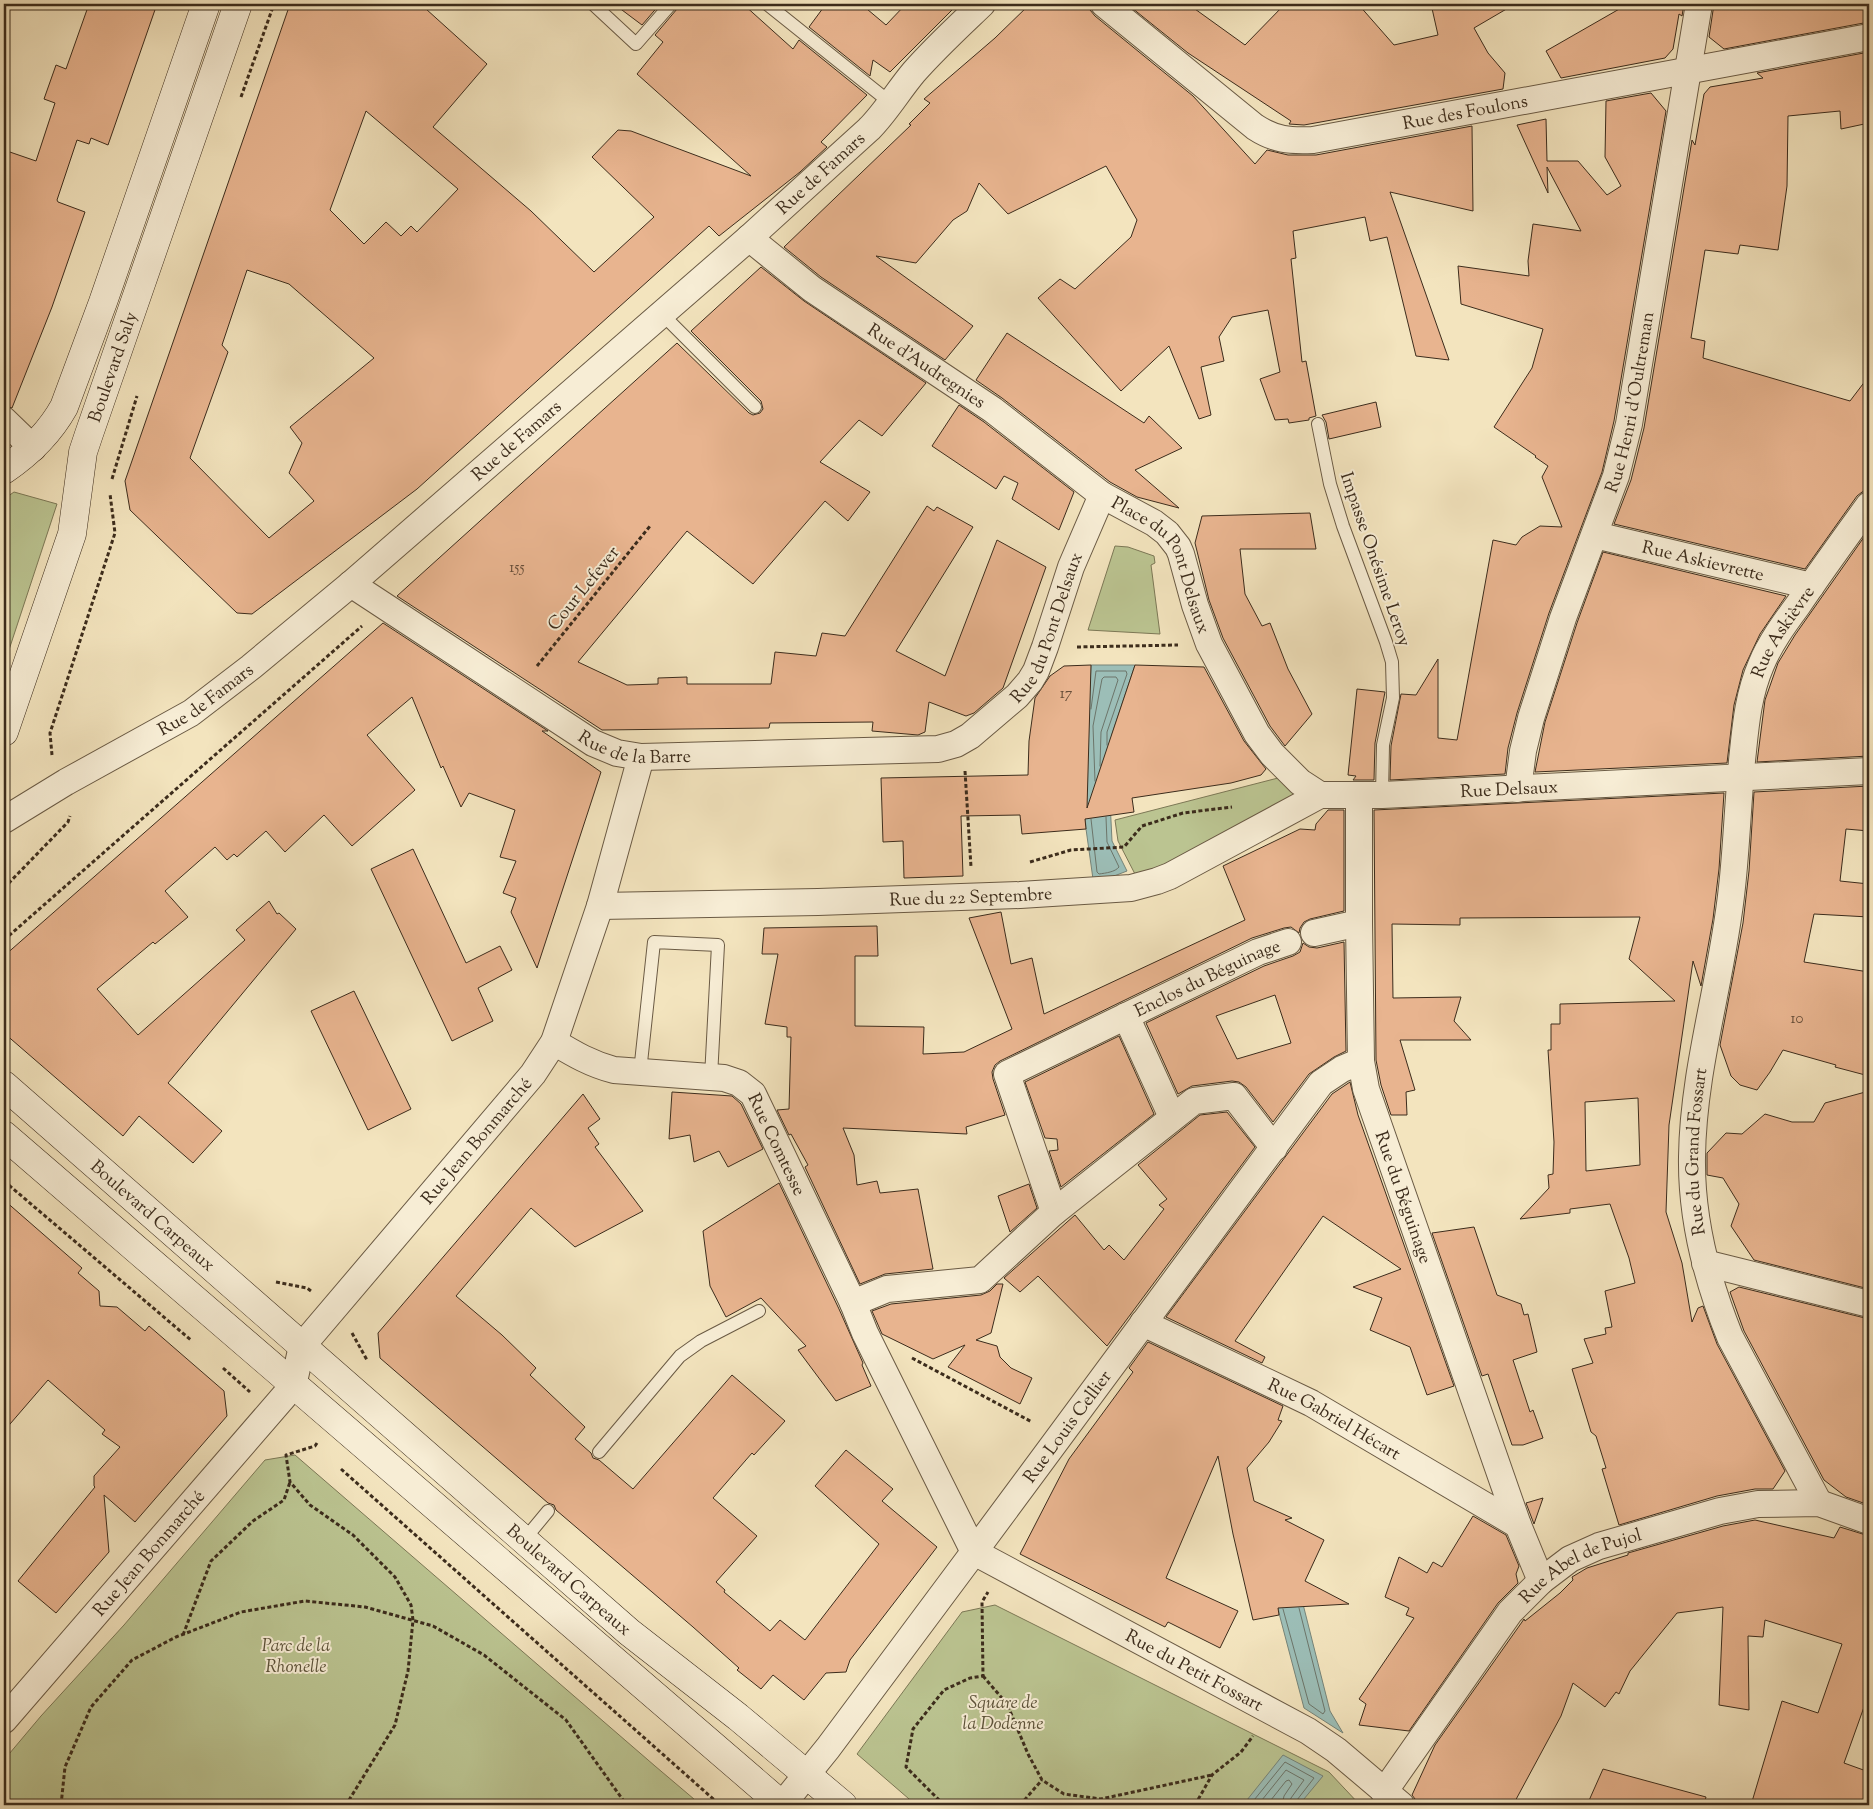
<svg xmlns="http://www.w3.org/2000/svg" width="1873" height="1809" font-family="'Sorts Mill Goudy',serif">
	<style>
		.green { fill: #bbc491; stroke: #7c7856 }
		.water { fill: #9cbeb7; stroke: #768479 }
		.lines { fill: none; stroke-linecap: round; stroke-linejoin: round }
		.shore { stroke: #6c756a; stroke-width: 1 }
		.building { fill: #e8b48f; stroke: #3c2c1c; fill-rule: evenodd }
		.lane-casing { stroke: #6a5a44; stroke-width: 14 }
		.street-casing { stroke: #6a5a44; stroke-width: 28 }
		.secondary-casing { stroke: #3c2c1c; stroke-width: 29 }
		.path { stroke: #3c2c1c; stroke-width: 3; stroke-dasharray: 4 2.5; stroke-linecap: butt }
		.lane { stroke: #f7edd5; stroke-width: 12 }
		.street { stroke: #f7edd5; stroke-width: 26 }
		.secondary { stroke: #f7edd5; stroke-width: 28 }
		.labels { text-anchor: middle; stroke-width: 4; stroke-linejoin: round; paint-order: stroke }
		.number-label { font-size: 15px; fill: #674e39 }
		.street-label { font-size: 18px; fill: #3c2c1c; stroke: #f7edd5 }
		.park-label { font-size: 18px; font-style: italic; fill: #5c5239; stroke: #f7edd5 }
	</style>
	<rect width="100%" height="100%" fill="#f3e4be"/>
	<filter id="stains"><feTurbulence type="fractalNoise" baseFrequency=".004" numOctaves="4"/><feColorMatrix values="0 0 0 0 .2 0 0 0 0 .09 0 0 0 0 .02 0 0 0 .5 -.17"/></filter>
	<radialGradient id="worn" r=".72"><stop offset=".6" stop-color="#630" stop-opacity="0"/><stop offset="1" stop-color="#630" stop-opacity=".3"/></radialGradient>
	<!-- green -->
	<g class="green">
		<polygon points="14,492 57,504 4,665 4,499"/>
		<polygon points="1115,546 1128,547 1154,556 1155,563 1151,565 1160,634 1088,630"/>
		<polygon points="1278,778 1300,798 1148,877 1136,876 1118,841 1115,820"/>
		<polygon points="295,1455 655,1766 701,1805 4,1805 4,1760 41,1716 124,1625 265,1460"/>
		<polygon points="995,1605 1329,1772 1360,1805 916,1805 857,1754 962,1612"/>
	</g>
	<!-- water -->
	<g class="water">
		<polygon points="1091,665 1135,665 1112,734 1110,801 1112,841 1127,871 1109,878 1093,879 1086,829 1083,784 1086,707 1090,686"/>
		<polygon points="1282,1521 1330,1711 1343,1733 1304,1708 1280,1617 1260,1525"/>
		<polygon points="1283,1755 1323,1776 1299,1805 1243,1805"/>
	</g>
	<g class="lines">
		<!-- shore -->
		<g class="shore">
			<polyline points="1091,709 1096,671 1126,671 1127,674 1107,732 1107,745"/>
			<polyline points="1095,781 1093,726 1102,679 1104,677 1116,677 1118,680 1101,732 1100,766"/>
			<path d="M1091 819 1097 872 1099 874C1106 873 1115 872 1119 867L1107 842 1106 817"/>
			<polyline points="1283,1609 1309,1704 1323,1714 1325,1711 1299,1608"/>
			<polyline points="1250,1805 1285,1762 1314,1778 1297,1800 1296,1805"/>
			<polyline points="1258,1805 1286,1770 1304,1780 1291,1798 1289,1805"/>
			<polyline points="1267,1805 1286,1781 1289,1780 1292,1784 1284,1796 1282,1805"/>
		</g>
	</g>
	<!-- building -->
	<g class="building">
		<polygon points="89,4 157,4 108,145 91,138 89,144 77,140 57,200 58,202 85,212 52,307 12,408 4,405 4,150 36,161 55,103 44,99 56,65 66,69"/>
		<path d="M290 4H411L426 9 487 64 433 127 531 211 594 272 654 217 592 157 618 130 631 131 751 176 637 74 663 42 655 35 677 9 679 4H743L793 49 799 40 867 95 821 142 827 147 800 172 719 236 709 226 417 489 252 614 237 613 130 510 125 481ZM366 111 458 189 417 232 411 226 401 236 386 222 364 244 330 210ZM247 270 289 284 374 358 290 427 302 443 289 473 314 501 269 538 190 458 228 352 222 345Z"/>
		<polygon points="614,4 660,4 642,25"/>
		<polygon points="826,4 861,4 886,25 906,4 958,4 890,72 873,60 870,76 809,27"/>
		<polygon points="1030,4 1089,4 1090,10 1095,16 1193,96 1255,164 1267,150 1288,155 1316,155 1472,126 1473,211 1390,192 1449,360 1416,356 1387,237 1370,241 1365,217 1293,231 1296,258 1291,259 1302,362 1306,361 1316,416 1309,418 1309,420 1289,423 1288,419 1275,420 1260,379 1280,372 1268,310 1232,317 1219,337 1224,361 1201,367 1211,415 1199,419 1169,346 1121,391 1038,298 1060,279 1075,289 1131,237 1137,220 1106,166 1008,214 979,183 967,211 953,220 916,263 876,256 973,326 945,360 821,277 784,247 911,125 909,124 930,103 924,99 995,38"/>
		<polygon points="1127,4 1188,4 1245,45 1285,4 1358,4 1394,45 1438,35 1431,4 1515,4 1474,28 1488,53 1505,73 1503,89 1304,125 1289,124 1291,121 1188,53"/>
		<polygon points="1628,4 1684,4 1682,16 1679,14 1673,49 1665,58 1561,78 1546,51"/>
		<polygon points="1714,4 1869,4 1869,22 1724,49 1709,37"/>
		<polygon points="1869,52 1869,123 1841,129 1840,111 1788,116 1787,186 1778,250 1740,245 1738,254 1705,250 1691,338 1705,341 1703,358 1850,401 1869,376 1869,490 1862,492 1857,496 1805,569 1614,524 1631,480 1644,428 1692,140 1695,145 1704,94 1710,87 1763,78 1757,73"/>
		<polygon points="1651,93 1666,111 1614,421 1602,472 1549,613 1517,713 1508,748 1505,774 1390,780 1391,746 1401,694 1416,695 1438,659 1438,738 1457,740 1493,540 1516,545 1522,537 1540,526 1562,527 1542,477 1548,466 1535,457 1536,456 1494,427 1532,368 1543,329 1461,304 1458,266 1529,276 1528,261 1533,224 1581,231 1547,167 1548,193 1517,125 1546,119 1547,161 1578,161 1607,195 1621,186 1605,157 1606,101"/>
		<polygon points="761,267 804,301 926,383 882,436 859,420 820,462 870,492 848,521 825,501 753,584 687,531 578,662 627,685 658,684 658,678 687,677 687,684 771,684 775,652 816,656 822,633 845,636 927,506 934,511 937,507 973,527 896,651 945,676 997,540 1046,567 1003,688 974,713 966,716 929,702 925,732 918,735 872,731 873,722 770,723 769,728 602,730 397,596 677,343 749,413 753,415 760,413 763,409 761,401 691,331"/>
		<polygon points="1007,333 1144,423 1149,416 1182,448 1135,470 1179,508 1137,497 1110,482 1002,398 976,380"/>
		<polygon points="1376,402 1381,427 1329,439 1326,422 1322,415"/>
		<polygon points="959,405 984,422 1074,492 1059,530 1012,499 1018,483 1004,476 996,489 932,446"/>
		<polygon points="1310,513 1316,549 1240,549 1245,594 1262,626 1270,623 1288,669 1312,714 1285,746 1270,726 1223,638 1209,600 1195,543 1202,516"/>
		<polygon points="1869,530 1869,756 1757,762 1765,700 1778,663 1795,635"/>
		<polygon points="1603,552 1786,596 1760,634 1743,670 1734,705 1727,763 1535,772 1545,722 1577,623"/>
		<polygon points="383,623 548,731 542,731 601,772 537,968 511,912 516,898 503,893 516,861 500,857 515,810 469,793 461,807 443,766 441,768 412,697 367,735 415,790 352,846 324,815 285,852 266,831 237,857 234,854 227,860 215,847 165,891 188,917 155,944 153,942 97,989 138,1035 245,940 236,930 269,901 277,914 279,913 296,929 168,1083 222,1131 193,1163 139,1116 123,1136 4,1033 4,956"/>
		<polygon points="1091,665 1087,808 1135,665 1204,667 1244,741 1266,769 1261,775 1231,783 1132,798 1134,812 1085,819 1086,829 1022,834 1020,815 961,816 963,876 904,878 903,841 883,842 881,778 1028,775 1029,741 1035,698 1050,676 1064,666"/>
		<polygon points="1357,689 1385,692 1375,743 1374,780 1353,780 1356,776 1348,775"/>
		<polygon points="1869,786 1869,831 1846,829 1840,881 1869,884 1869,917 1814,914 1804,962 1869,972 1869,1076 1835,1067 1836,1065 1783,1050 1770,1072 1757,1090 1740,1085 1731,1076 1720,1045 1743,923 1749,871 1754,792"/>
		<path d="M1724 793 1719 869 1713 919 1701 986 1693 961 1669 1125 1666 1212 1682 1263 1692 1322 1698 1308 1703 1306 1717 1344 1785 1471 1773 1489H1755L1717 1496 1619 1525 1602 1469 1606 1468 1596 1436 1591 1432 1572 1369 1593 1363 1584 1339 1606 1334 1605 1328 1612 1327 1605 1291 1635 1283 1629 1258 1610 1204 1570 1209V1213L1520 1219 1549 1188 1548 1175 1553 1174 1554 1142 1548 1050H1551V1024H1560V1004L1675 1001 1629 959 1640 917 1460 918V925L1392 924 1393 998 1461 997 1454 1021 1471 1040H1400L1415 1090 1406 1092 1407 1115H1391L1381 1085 1376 1060 1374 810ZM1638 1098 1640 1165 1586 1171 1585 1102Z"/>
		<polygon points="1328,810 1344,810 1344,911 1310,919 1304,922 1300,928 1299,933 1291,927 1284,928 1252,938 1000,1061 995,1065 992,1072 993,1079 1005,1115 966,1127 967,1134 843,1128 854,1155 857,1185 877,1181 880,1193 918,1189 933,1269 885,1274 860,1284 805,1167 808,1165 791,1134 789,1135 777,1110 789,1109 791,1037 787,1037 787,1027 765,1024 778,954 762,954 764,928 877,926 878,956 855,956 855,1026 924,1027 923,1054 964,1052 1012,1029 969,918 1001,912 1011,964 1032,958 1044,1014 1245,920 1223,866 1300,829 1315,830 1316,824"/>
		<polygon points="413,849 466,963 500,946 512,970 478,988 493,1021 452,1041 371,869"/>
		<path d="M1344 942 1346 1051 1334 1057 1309 1074 1273 1122 1246 1087 1239 1082 1232 1081 1192 1086 1178 1094 1146 1023 1264 966 1293 956 1300 952 1303 943 1309 947 1317 948ZM1275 995 1291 1043 1237 1059 1216 1016Z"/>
		<polygon points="354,991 411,1109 368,1130 311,1011"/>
		<polygon points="1119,1036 1154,1114 1061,1187 1049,1151 1058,1150 1057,1139 1045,1138 1025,1082"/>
		<polygon points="1350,1082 1358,1115 1454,1386 1427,1395 1410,1347 1370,1330 1382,1298 1353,1287 1401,1269 1323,1216 1235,1341 1265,1357 1262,1363 1166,1317 1332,1094"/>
		<polygon points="1869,1091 1869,1289 1754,1260 1731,1226 1739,1204 1723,1178 1707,1175 1707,1153 1726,1133 1742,1134 1765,1114 1792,1122 1814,1122 1825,1103"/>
		<polygon points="672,1092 732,1096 741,1104 763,1149 728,1167 719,1151 694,1162 690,1135 669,1139"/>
		<polygon points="583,1094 600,1119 588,1128 599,1144 595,1147 643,1211 575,1247 531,1208 456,1296 502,1335 536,1368 530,1375 585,1427 575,1439 591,1453 593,1458 599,1460 633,1489 732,1375 785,1421 754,1455 752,1453 713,1498 757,1536 716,1582 725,1590 724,1592 770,1631 780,1620 805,1640 879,1544 815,1486 846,1450 893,1489 882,1501 937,1547 850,1660 846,1672 826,1673 804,1700 773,1675 761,1689 737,1670 739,1668 693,1627 556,1510 554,1505 548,1503 380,1358 378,1333"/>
		<polygon points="1227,1112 1255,1147 1107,1346 1038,1276 1020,1292 1004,1278 1075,1215 1104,1250 1109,1245 1124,1260 1164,1209 1159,1205 1167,1199 1138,1165 1200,1115"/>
		<polygon points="779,1183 839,1309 863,1363 862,1365 871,1386 836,1401 798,1350 806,1346 761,1298 726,1317 710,1286 703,1231"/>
		<polygon points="1029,1184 1037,1208 1010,1232 998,1196"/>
		<polygon points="4,1200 82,1268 78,1273 99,1291 100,1306 117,1307 145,1331 149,1326 224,1391 227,1416 135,1522 104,1495 109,1552 56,1613 18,1581 95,1487 94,1486 94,1476 120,1447 102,1434 105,1430 48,1380 4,1431"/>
		<polygon points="1474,1227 1497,1295 1521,1304 1524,1315 1528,1314 1537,1352 1513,1360 1530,1412 1533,1410 1543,1438 1523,1445 1512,1445 1488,1374 1482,1376 1432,1233"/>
		<polygon points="997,1284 1003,1284 991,1333 976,1340 997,1346 1000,1357 1011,1368 1032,1378 1020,1404 948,1367 965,1345 933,1359 882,1334 872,1311 891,1304 981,1295 990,1291"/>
		<polygon points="1739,1287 1869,1319 1869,1505 1846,1497 1824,1480 1744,1331 1730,1292"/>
		<polygon points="1148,1342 1283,1406 1278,1420 1282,1421 1269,1442 1247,1468 1254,1501 1292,1518 1285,1520 1324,1540 1305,1581 1349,1604 1278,1608 1279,1615 1253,1620 1233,1534 1218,1456 1166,1578 1238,1611 1220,1648 1168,1622 1165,1627 1020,1554 1069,1459 1133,1372 1129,1368"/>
		<polygon points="1543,1498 1534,1524 1526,1503"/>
		<polygon points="1473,1516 1506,1535 1519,1566 1516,1574 1518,1583 1498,1603 1409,1731 1359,1725 1366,1704 1359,1699 1414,1618 1406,1615 1409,1608 1385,1597 1399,1557 1427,1573 1433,1562 1442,1567"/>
		<polygon points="1755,1520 1834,1538 1840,1527 1869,1536 1869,1693 1844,1763 1869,1772 1869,1805 1751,1805 1782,1701 1818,1713 1842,1644 1765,1620 1763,1637 1748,1636 1749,1710 1719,1705 1723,1607 1677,1613 1630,1671 1619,1694 1616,1692 1605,1707 1573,1683 1561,1716 1513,1805 1416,1805 1415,1799 1412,1795 1435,1745 1522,1622 1524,1619 1525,1621 1560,1593 1573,1580 1572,1577 1587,1568 1628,1555 1628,1553 1723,1526"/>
		<polygon points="1603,1769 1706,1797 1704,1805 1587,1805"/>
	</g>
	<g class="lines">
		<!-- lane casing -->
		<g class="lane-casing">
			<g id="lane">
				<polyline points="593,4 636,44 671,4"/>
				<polyline points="767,4 892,104"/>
				<polyline points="662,314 755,407"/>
				<polyline points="1318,424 1330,484 1343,526 1386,642 1392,662 1393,698 1383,745 1382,795"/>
				<polyline points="640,1072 654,942 718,945 711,1077"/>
				<polyline points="599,1452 680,1356 701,1341 759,1311"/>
				<polyline points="524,1540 548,1511"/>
			</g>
		</g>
		<!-- street casing -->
		<g class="street-casing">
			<g id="street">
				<path id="s1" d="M1104 4 1255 127C1275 140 1289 141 1313 140L1869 37"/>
				<path id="s2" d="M749 238 812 289 993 410 1102 495 1154 523 1167 533 1178 547 1181 554 1195 605 1209 644 1257 734 1272 754 1300 782 1320 795H1382L1869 771"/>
				<polyline points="4,420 33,448"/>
				<path id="s3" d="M1595 535 1811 586"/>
				<path id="s4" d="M351 584 593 743 617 753 641 757 938 749 956 744 970 736 1017 696 1030 681 1036 671 1045 647 1071 567 1102 495"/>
				<path id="s5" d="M1518 789 1523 751 1531 718 1563 618 1616 476 1629 424 1699 4"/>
				<path id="s6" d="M1359 795V923L1361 1061 1366 1089 1518 1525 1541 1581"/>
				<path id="s7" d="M4 820 66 782 191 713 251 667 351 584 749 238 869 129C886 112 898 91 914 72 935 48 959 26 982 4"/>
				<path id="s8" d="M600 906 818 902 1020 895 1131 888 1157 881 1170 876 1320 795"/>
				<polyline points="1314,933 1359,923"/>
				<polyline points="1126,1016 1172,1117"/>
				<path id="s9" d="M554 1042C574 1054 591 1064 614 1070L724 1078 739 1083 753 1094 853 1303 865 1333 974 1552 1308 1731 1336 1750 1401 1805"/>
				<path id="s10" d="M1054 1212 1007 1074 1258 952 1288 942"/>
				<polyline points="1705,1263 1869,1304"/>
				<polyline points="853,1303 887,1289 980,1280 1054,1212 1194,1101 1234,1096 1274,1148"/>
				<path id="s11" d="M1143 1323 1311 1403 1518 1525"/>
				<path id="s12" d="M1819 1503 1730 1337C1707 1280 1691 1219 1692 1157 1693 1067 1723 977 1732 887 1737 842 1738 796 1743 751 1746 721 1749 693 1761 665 1770 643 1784 624 1798 605 1821 571 1845 538 1869 505"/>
				<path id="s13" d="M4 1720 293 1386 302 1346 533 1074 554 1042 600 906 641 757"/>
				<path id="s14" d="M1384 1792 1510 1612 1541 1581 1570 1559 1599 1546 1720 1511 1758 1504 1819 1503 1869 1521"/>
				<path id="s15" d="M782 1805 828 1748 974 1552 1321 1083 1342 1069 1361 1061"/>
			</g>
		</g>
		<!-- secondary casing -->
		<g class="secondary-casing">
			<g id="secondary">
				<path d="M4 470C29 453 49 434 64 407L103 302 206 4"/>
				<path id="s16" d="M4 732 72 534 83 452 89 434 238 4"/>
				<path id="s17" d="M4 1085 629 1632 738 1717 843 1805"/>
				<path d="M4 1135C263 1359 524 1581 782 1805"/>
			</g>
		</g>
		<!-- path -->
		<g class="path">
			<polyline points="241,97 274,4"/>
			<polyline points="112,479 137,396"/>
			<polyline points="1077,647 1178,645"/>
			<polyline points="537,666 650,526"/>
			<polyline points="52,755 50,733 115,533 110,494"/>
			<polyline points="965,771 971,867"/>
			<polyline points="1030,862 1071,850 1124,847 1142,826 1183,813 1232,807"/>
			<polyline points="4,888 68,822 70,816"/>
			<polyline points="4,940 362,626"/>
			<polyline points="4,1181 192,1341"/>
			<polyline points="276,1282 307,1288 311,1291"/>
			<polyline points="352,1333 367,1360"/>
			<polyline points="912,1358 1032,1422"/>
			<polyline points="223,1368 250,1392"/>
			<polyline points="317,1443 315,1446 286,1455 290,1482 310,1505 353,1535 395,1577 411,1605 413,1620 408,1671 395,1725 346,1805"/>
			<polyline points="341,1469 720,1805"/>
			<polyline points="183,1635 211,1561 253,1521 284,1500 290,1482"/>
			<polyline points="983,1676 1007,1704 1028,1754 1042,1780 1064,1794 1101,1799 1212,1775"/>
			<polyline points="61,1805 65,1767 91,1707 132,1660 176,1637 241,1612 305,1601 365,1607 433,1626 484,1655 566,1720 623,1800 625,1805"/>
			<polyline points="944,1805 906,1767 913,1729 944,1690 970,1678 983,1676 982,1602 988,1592"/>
			<polyline points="1020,1805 1042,1780"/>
			<polyline points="1195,1805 1212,1775 1241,1752 1253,1736"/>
		</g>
		<!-- lane -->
		<use href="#lane" class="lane"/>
		<!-- street -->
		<use href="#street" class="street"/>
		<!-- secondary -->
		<use href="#secondary" class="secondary"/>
	</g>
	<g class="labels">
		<!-- number labels -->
		<g class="number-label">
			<text x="517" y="572">155</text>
			<text x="1066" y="698">17</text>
			<text x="1797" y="1023">10</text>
		</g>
		<!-- street labels -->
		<g class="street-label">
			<text dy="6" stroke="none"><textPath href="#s1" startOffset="410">Rue des Foulons</textPath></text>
			<text dy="6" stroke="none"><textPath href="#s7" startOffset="1045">Rue de Famars</textPath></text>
			<text dy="6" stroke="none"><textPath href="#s2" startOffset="219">Rue d'Audregnies</textPath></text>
			<text dy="6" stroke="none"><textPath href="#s16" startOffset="382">Boulevard Saly</textPath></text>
			<text dy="6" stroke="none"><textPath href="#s5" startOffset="404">Rue Henri d'Oultreman</textPath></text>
			<text dy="6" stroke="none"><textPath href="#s7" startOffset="640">Rue de Famars</textPath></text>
			<text transform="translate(1376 559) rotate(71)" y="6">Impasse Onésime Leroy</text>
			<text dy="6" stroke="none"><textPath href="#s3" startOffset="111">Rue Askievrette</textPath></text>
			<text dy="6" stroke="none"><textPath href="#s2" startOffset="535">Place du Pont Delsaux</textPath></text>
			<text transform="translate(583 588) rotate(-51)" y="6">Cour Lefever</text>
			<text dy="6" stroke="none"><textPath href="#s4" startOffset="809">Rue du Pont Delsaux</textPath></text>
			<text dy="6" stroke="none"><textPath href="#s12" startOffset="911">Rue Askièvre</textPath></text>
			<text dy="6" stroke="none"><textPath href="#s7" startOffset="235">Rue de Famars</textPath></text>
			<text dy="6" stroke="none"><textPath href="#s4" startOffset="332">Rue de la Barre</textPath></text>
			<text dy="6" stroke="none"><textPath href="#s2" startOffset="1012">Rue Delsaux</textPath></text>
			<text dy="6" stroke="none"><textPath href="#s8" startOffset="371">Rue du 22 Septembre</textPath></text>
			<text dy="6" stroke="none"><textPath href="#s10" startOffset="368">Enclos du Béguinage</textPath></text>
			<text dy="6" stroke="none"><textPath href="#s13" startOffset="752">Rue Jean Bonmarché</textPath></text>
			<text dy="6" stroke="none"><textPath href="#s9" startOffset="266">Rue Comtesse</textPath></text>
			<text dy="6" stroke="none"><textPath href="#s12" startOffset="379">Rue du Grand Fossart</textPath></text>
			<text dy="6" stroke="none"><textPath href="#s6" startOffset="409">Rue du Béguinage</textPath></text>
			<text dy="6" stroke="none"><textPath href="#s17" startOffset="198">Boulevard Carpeaux</textPath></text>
			<text dy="6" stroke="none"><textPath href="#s11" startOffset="214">Rue Gabriel Hécart</textPath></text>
			<text dy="6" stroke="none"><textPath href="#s15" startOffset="474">Rue Louis Cellier</textPath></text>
			<text dy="6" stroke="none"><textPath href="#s13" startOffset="221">Rue Jean Bonmarché</textPath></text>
			<text dy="6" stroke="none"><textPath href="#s14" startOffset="306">Rue Abel de Pujol</textPath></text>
			<text dy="6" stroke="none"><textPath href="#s17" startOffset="751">Boulevard Carpeaux</textPath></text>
			<text dy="6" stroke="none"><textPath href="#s9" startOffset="969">Rue du Petit Fossart</textPath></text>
		</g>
		<!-- park labels -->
		<g class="park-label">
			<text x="296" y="1651">Parc de la<tspan x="296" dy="21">Rhonelle</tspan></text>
			<text x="1003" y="1708">Square de<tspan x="1003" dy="21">la Dodenne</tspan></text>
		</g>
	</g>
	<!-- margin -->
	<rect width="1873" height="1809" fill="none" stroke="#f3e4be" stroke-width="20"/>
	<rect x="5" y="5" width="1863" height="1799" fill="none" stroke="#3c2c1c" stroke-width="2.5"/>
	<rect x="10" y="10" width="1853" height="1789" fill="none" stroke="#3c2c1c"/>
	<rect width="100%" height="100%" filter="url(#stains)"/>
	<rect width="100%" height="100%" fill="url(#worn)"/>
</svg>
